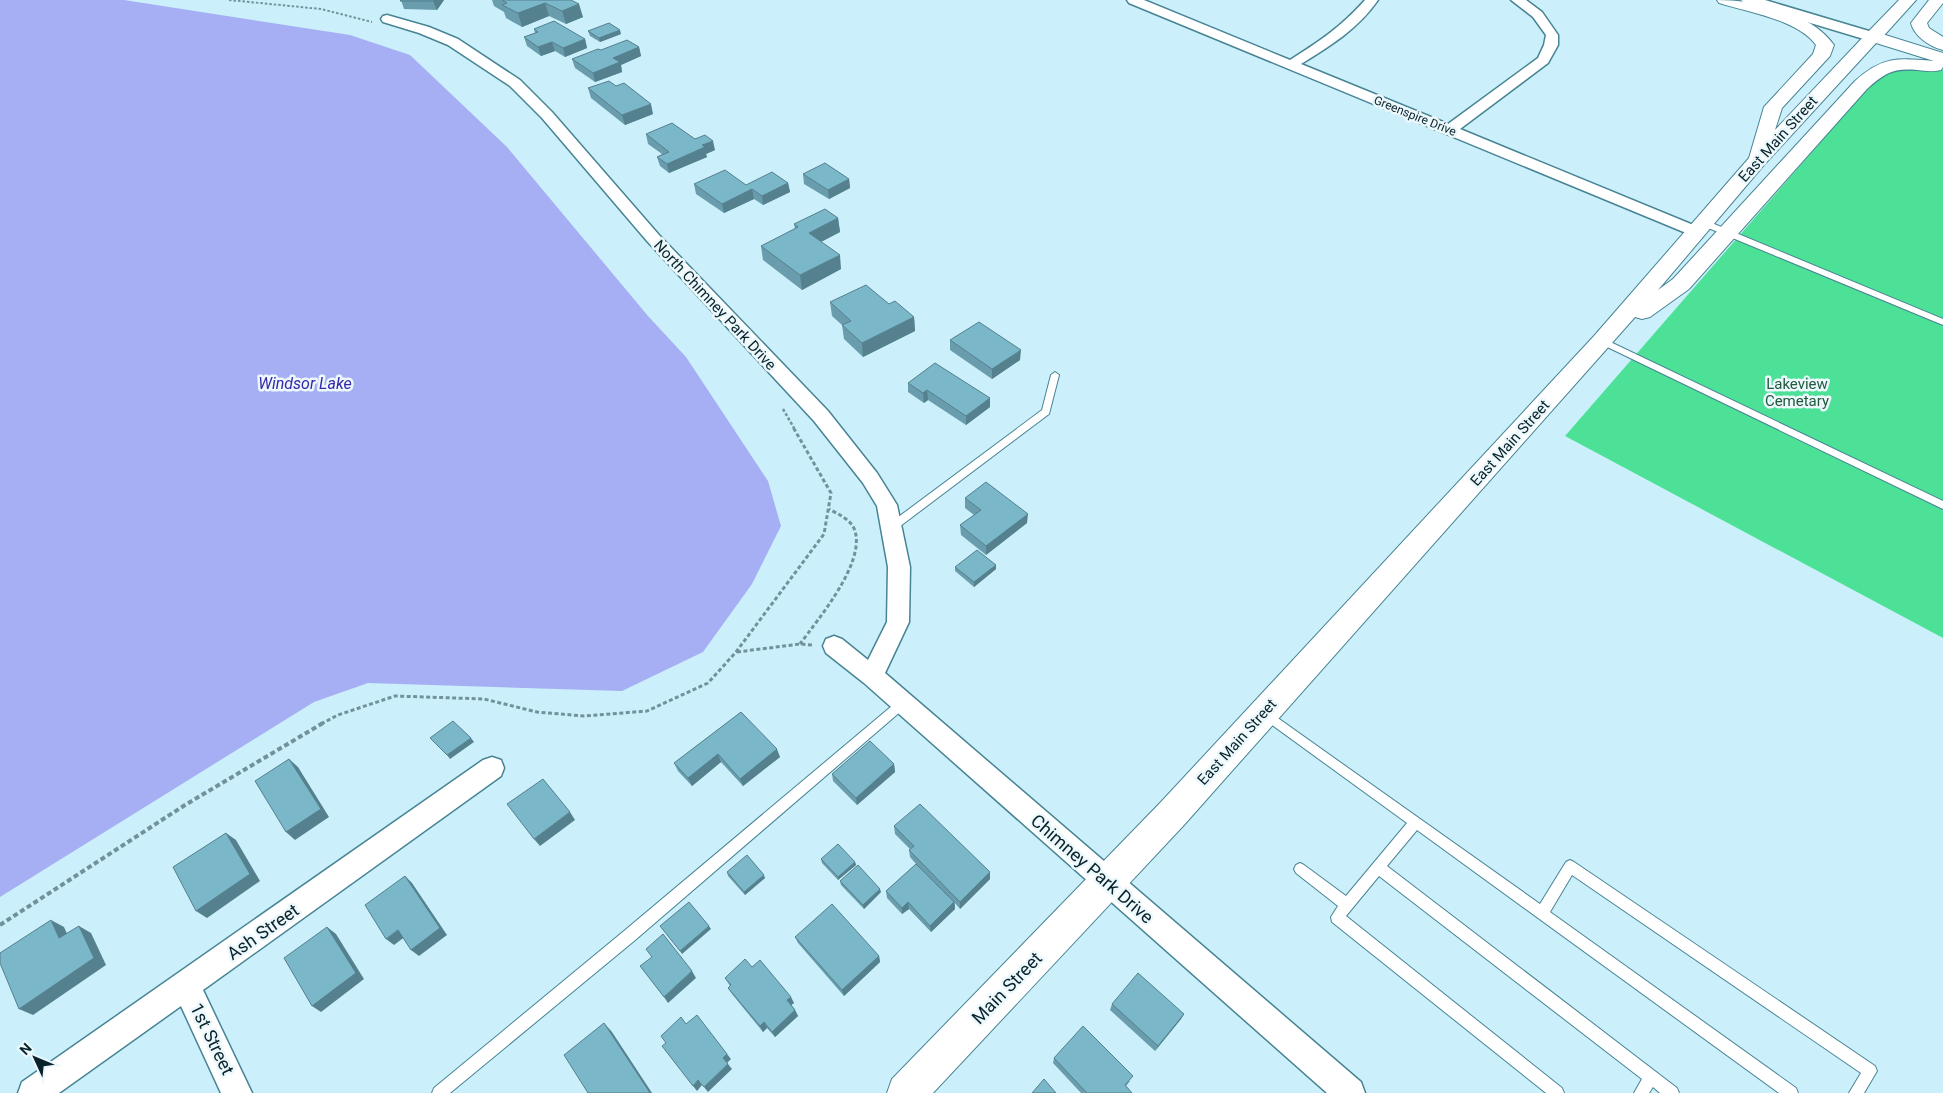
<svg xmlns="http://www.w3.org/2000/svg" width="1943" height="1093" font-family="Roboto,sans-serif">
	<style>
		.green { fill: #4ce197 }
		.water { fill: #a6aff4 }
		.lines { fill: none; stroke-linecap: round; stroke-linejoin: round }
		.service-casing { stroke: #478494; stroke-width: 2 }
		.minor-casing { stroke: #478494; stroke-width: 3 }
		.tertiary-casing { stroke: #478494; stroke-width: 3 }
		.secondary-casing { stroke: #478494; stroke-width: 2 }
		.primary-casing { stroke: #478494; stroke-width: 2 }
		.path-far3 { stroke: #72929b; stroke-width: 2; stroke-dasharray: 2.5 2; stroke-linecap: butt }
		.path-far2 { stroke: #72929b; stroke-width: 2.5; stroke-dasharray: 3 2; stroke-linecap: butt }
		.path-far1 { stroke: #72929b; stroke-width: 3; stroke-dasharray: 4 2.5; stroke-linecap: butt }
		.path { stroke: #72929b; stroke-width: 4; stroke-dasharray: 5 3; stroke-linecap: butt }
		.service { fill: #fff; fill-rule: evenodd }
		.minor { fill: #fff; fill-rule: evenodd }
		.tertiary { fill: #fff; fill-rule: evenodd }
		.secondary { fill: #fff; fill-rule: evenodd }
		.primary { fill: #fff; fill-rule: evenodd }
		.wall { fill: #699dad }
		.shaded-wall { fill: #55808d }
		.building { fill: #7ab7c9; stroke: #55808d }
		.labels { text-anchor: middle; stroke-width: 5; stroke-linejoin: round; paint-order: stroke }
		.far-street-label { font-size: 12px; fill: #09232a; stroke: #ecf8fc }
		.street-label { font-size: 15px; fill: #09232a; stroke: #ecf8fc }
		.park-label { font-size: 15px; fill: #20593c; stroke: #ecf8fc }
		.water-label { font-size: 16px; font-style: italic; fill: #3626a9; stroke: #ecf8fc }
		.near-street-label { font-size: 18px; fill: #09232a; stroke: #ecf8fc }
	</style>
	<rect width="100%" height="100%" fill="#cbf0fb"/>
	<!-- green -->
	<polygon class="green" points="1921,68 1943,70 1943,638 1565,436 1879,75 1892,71"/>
	<!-- water -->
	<polygon class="water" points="0,0 124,0 350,35 410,55 507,147 648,316 686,357 768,481 781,526 752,584 703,652 622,691 368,683 314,702 0,897"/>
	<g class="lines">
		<!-- service casing -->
		<g class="service-casing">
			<g id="service">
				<polygon points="1701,221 1707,221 1943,319 1943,325 1701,225"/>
				<polygon points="1602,338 1943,501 1943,509 1599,343 1598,341"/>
				<polygon points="1055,372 1059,375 1049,414 895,530 889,530 887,527 889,524 1042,410 1051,375"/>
				<polygon points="903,698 907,700 909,703 907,706 634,941 450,1093 432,1093 434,1088 624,931 899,700"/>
				<polygon points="1265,709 1540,904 1566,862 1570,860 1574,862 1875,1066 1877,1071 1864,1093 1849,1093 1861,1073 1572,875 1550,912 1796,1088 1798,1093 1779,1093 1417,830 1387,866 1677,1088 1679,1093 1660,1093 1653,1087 1649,1093 1634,1093 1642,1079 1379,876 1346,916 1562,1088 1564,1093 1546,1093 1332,922 1331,917 1338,906 1296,873 1294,869 1296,865 1300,863 1304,865 1346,896 1407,823 1261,717 1259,714 1261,711"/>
			</g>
		</g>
		<!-- minor casing -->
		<g class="minor-casing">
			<g id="minor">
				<path d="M1127 0H1144L1290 60C1320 41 1341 27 1365 0H1378C1358 29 1330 46 1301 64L1448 124 1538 58 1544 45 1546 35 1533 17 1511 0H1526L1542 12 1558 35V45L1548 63 1460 129 1703 229 1705 232 1703 235H1691L1129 3Z"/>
				<polygon points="387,15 429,27 458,39 520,80 552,112 659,235 828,411 877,473 897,505 910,567 909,622 885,673 1361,1082 1365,1093 1327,1093 864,683 826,653 823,646 826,639 834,636 842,639 868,660 887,622 888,567 877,506 863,483 814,421 647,241 542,118 510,86 448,45 419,33 383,22 381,19 383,16"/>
				<polygon points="492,757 501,760 504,768 501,776 203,990 252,1093 221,1093 181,1006 59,1093 18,1093 22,1082 483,760"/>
			</g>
		</g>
		<!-- tertiary casing -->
		<g class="tertiary-casing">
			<polygon id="tertiary" points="1741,0 1765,0 1879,34 1881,37 1879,40 1867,40 1744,3"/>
		</g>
		<!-- secondary casing -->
		<g class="secondary-casing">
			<polygon id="secondary" points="1899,0 1916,0 1879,41 1867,41 1865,37 1867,33"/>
		</g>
		<!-- primary casing -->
		<g class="primary-casing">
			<g id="primary">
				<path d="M1717 0C1755 0 1811 12 1834 45L1830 56 1782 108 1775 130 1867 33H1879L1943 53V67L1941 70C1933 72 1925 71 1917 70 1893 68 1885 73 1867 89L1689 289 1650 317 1642 319 1635 317 1184 825 933 1093H887L892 1079 1160 803 1594 336 1749 158 1764 107 1813 54 1816 45C1798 20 1748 12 1719 3ZM1876 43 1934 61C1897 58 1883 56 1855 81L1673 279 1658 290 1763 166Z"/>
				<path d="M1929 0H1943V3L1927 23 1929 28 1943 37V50C1930 47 1914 36 1911 23Z"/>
			</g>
		</g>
		<!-- path-far3 -->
		<polyline class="path-far3" points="229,0 321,9 372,22"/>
		<!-- path-far2 -->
		<polyline class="path-far2" points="783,409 794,428"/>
		<!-- path-far1 -->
		<g class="path-far1">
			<path d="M800 644C818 619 865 564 855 531 852 520 838 514 829 509"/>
			<polyline points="737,652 800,644 812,645"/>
			<polyline points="321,724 338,715 395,696 484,699 537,712 584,716 647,711 708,683 736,652 824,534 831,493 793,427"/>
		</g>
		<!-- path -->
		<polyline class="path" points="0,925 185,805 323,723"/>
		<!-- service -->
		<use href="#service" class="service"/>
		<!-- minor -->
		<use href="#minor" class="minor"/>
		<!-- tertiary -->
		<use href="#tertiary" class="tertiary"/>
		<!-- secondary -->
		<use href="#secondary" class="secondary"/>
		<!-- primary -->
		<use href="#primary" class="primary"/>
	</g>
	<!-- wall -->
	<g class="wall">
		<polygon points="401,0 444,0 437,10 404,9"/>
		<polygon points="492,0 571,0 583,17 566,24 549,16 522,27 506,18 504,12 494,6"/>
		<polygon points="534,29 585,39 587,48 565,57 555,51 541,56 527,46 524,37 535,33"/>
		<polygon points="588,31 621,34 600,42 590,36"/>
		<polygon points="639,47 641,56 621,65 622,72 595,82 575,68 572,59 601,50"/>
		<polygon points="588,88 653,114 625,125 591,98"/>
		<polygon points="646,134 695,139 715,150 706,154 707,157 669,173 660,166 657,157 662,154 648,144"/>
		<polygon points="803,174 849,179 850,188 829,199 804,184"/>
		<polygon points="788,183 790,192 763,205 754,199 724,213 696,194 694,184 746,185"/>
		<polygon points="838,218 840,232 821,242 841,269 802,290 763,260 761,246 795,229 794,224"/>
		<polygon points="830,302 889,304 914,317 915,331 863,357 844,339 842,325 832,316"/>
		<polygon points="950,340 1020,360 992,379 950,350"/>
		<polygon points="908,383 990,398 990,407 966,425 928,400 924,403 908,392"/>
		<polygon points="965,498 1027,523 986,555 961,535 960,525 974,515 965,508"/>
		<polygon points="955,567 996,569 974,587 955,571"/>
		<polygon points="741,712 780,757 743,786 721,762 692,786 678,771 674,763"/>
		<polygon points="894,764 895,772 857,805 833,781 832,774"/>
		<polygon points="894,826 990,872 990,879 960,909 955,903 955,909 931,932 909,909 902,914 887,898 886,891 916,864 910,857 909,850 910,849 895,834"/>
		<polygon points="821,859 855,862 856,865 838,880 822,863"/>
		<polygon points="727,872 765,878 745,895 728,876"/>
		<polygon points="840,881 881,892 864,909 841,885"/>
		<polygon points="795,937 879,956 880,962 844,996 798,943"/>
		<polygon points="752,967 794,1003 791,1005 795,1010 798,1016 775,1037 767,1028 763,1032 732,994 728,988 730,986 725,978"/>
		<polygon points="1112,1004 1184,1014 1181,1019 1155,1051 1110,1010"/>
		<polygon points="1054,1058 1130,1081 1126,1086 1132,1093 1081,1093 1053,1063"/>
	</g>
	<!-- shaded-wall -->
	<g class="shaded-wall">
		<polygon points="434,0 444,0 437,10 433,1"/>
		<polygon points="545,3 549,16 522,27 518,13"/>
		<polygon points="579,4 583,17 566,24 562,11"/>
		<polygon points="620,30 621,34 600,42 599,38"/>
		<polygon points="585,39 587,48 565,57 563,48"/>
		<polygon points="552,42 555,51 541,56 538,47"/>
		<polygon points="639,47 641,56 621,65 622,72 595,82 593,73 613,58"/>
		<polygon points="651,104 653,114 625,125 622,115"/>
		<polygon points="713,141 715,150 706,154 707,157 669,173 667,164 702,145"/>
		<polygon points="849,179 850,188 829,199 828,190"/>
		<polygon points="788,183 790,192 763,205 762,196"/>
		<polygon points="752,189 754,199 724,213 722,204"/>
		<polygon points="838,218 840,232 811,247 809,233"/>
		<polygon points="840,255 841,269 802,290 800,275"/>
		<polygon points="914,317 915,331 863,357 862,343"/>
		<polygon points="1021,350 1020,360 992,379 992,369"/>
		<polygon points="927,390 928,400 924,403 923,393"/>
		<polygon points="990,398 990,407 966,425 966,416"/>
		<polygon points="1028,514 1027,523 986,555 986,546"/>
		<polygon points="996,565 996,569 974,587 974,582"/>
		<polygon points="471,738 474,742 450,759 447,755"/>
		<polygon points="777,749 780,757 743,786 740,779"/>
		<polygon points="718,754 721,762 692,786 688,778"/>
		<polygon points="289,759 298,767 329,817 295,840 286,832"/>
		<polygon points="894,764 895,772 857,805 856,798"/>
		<polygon points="570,812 575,820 540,846 534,839"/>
		<polygon points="226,833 236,840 260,881 207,918 196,911"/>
		<polygon points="855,862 856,865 838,880 838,877"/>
		<polygon points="990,872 990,879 960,909 960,902"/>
		<polygon points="764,875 765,878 745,895 744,892"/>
		<polygon points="405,876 412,883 447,935 419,956 411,950"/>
		<polygon points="880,889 881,892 864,909 863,905"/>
		<polygon points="908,902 909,909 902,914 902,908"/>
		<polygon points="954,902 955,909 931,932 930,926"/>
		<polygon points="51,920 64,927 72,945 59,938"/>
		<polygon points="79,926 91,933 106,965 33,1015 19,1009"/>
		<polygon points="709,926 711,929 682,954 680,951"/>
		<polygon points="327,927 336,934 364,979 321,1012 312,1006"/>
		<polygon points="398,930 406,936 394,945 386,939"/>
		<polygon points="879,956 880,962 844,996 842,990"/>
		<polygon points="692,971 696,978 668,1003 664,997"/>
		<polygon points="791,997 794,1003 790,1006 787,1000"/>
		<polygon points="795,1010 798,1016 775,1037 772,1032"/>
		<polygon points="1184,1014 1181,1019 1155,1051 1158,1046"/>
		<polygon points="764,1022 767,1028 763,1032 760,1026"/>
		<polygon points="604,1023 612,1032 652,1093 650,1093"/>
		<polygon points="727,1054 731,1059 727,1063 723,1058"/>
		<polygon points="728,1064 732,1069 708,1092 704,1087"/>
		<polygon points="698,1080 702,1085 697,1091 693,1086"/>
	</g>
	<!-- building -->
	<g class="building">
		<polygon points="401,0 434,0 433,1 400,1"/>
		<polygon points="502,0 571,0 579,4 562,11 545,3 518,13 502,5 507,3"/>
		<polygon points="554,21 585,39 563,48 552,42 538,47 524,37 538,32 534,29"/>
		<polygon points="609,23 620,30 599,38 588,31"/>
		<polygon points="627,40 639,47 613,58 620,62 593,73 572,59 598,49 601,50"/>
		<polygon points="609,81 616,86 624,83 651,104 622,115 588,88"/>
		<polygon points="672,123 695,139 705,135 713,141 702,145 705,147 667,164 657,157 669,152 646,134"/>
		<polygon points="825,163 849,179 828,190 803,174"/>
		<polygon points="725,170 746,185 772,172 788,183 762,196 752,189 722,204 694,184"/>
		<polygon points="825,209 838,218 809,233 840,255 800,275 761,246 798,227 794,224"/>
		<polygon points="866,285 889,304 895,301 914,317 862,343 842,325 851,321 830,302"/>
		<polygon points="979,322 1021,350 992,369 950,340"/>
		<polygon points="935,363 990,398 966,416 927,390 923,393 908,383"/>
		<polygon points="986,482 1028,514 986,546 960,525 981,510 965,498"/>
		<polygon points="977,550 996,565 974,582 955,567"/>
		<polygon points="741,712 777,749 740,779 718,754 688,778 674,763"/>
		<polygon points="453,721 471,738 447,755 430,738"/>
		<polygon points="870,741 894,764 856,798 832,774"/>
		<polygon points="289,759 321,809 286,832 255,781"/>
		<polygon points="543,779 570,812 534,839 507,804"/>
		<polygon points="920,804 990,872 960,902 909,850 914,846 894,826"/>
		<polygon points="226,833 250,874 196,911 173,867"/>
		<polygon points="838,844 855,862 838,877 821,859"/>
		<polygon points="747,855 764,875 744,892 727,872"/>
		<polygon points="916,864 954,902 930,926 908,902 902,908 886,891"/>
		<polygon points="858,865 880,889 863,905 840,881"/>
		<polygon points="405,876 440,928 411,950 398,930 386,939 365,905"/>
		<polygon points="689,902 709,926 680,951 660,926"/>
		<polygon points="832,904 879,956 842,990 795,937"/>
		<polygon points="51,920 59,938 79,926 94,958 19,1009 0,963 0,953"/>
		<polygon points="327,927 356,973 312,1006 284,958"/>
		<polygon points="663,934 692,971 664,997 640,966 652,957 646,949"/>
		<polygon points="745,959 752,967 760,960 791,997 787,1000 795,1010 772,1032 764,1022 760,1026 728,988 731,985 725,978"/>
		<polygon points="1138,973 1184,1014 1158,1046 1112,1004"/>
		<polygon points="697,1015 727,1054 723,1058 728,1064 704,1087 698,1080 693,1086 662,1046 666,1043 661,1036 681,1017 686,1024"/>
		<polygon points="604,1023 650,1093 588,1093 564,1055"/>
		<polygon points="1083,1026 1133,1076 1125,1085 1132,1093 1087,1093 1054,1058"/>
		<polygon points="1044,1079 1056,1093 1032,1093"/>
	</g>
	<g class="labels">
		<!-- far-street labels -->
		<g class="far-street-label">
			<text transform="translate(1415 116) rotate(22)" y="4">Greenspire Drive</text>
		</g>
		<!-- street labels -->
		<g class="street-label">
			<text transform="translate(1778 139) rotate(-48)" y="5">East Main Street</text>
			<text transform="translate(715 305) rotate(47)" y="5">North Chimney Park Drive</text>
			<text transform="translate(1510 443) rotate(-48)" y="5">East Main Street</text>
			<text transform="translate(1237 742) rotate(-48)" y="5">East Main Street</text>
		</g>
		<!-- park labels -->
		<g class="park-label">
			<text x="1797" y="389">Lakeview<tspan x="1797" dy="17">Cemetary</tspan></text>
		</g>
		<!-- water labels -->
		<g class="water-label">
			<text x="305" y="389">Windsor Lake</text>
		</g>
		<!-- near-street labels -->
		<g class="near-street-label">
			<text transform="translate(1092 869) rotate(41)" y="6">Chimney Park Drive</text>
			<text transform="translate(263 932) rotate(-35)" y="6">Ash Street</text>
			<text transform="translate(1007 988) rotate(-46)" y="6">Main Street</text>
			<text transform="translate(212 1039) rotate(64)" y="6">1st Street</text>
		</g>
	</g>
	<!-- north arrow -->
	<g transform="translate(35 1058) rotate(314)" stroke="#ecf8fc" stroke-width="4" paint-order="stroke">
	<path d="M0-4L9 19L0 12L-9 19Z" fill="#09232a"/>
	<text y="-8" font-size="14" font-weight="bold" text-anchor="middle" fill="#09232a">N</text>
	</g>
</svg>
